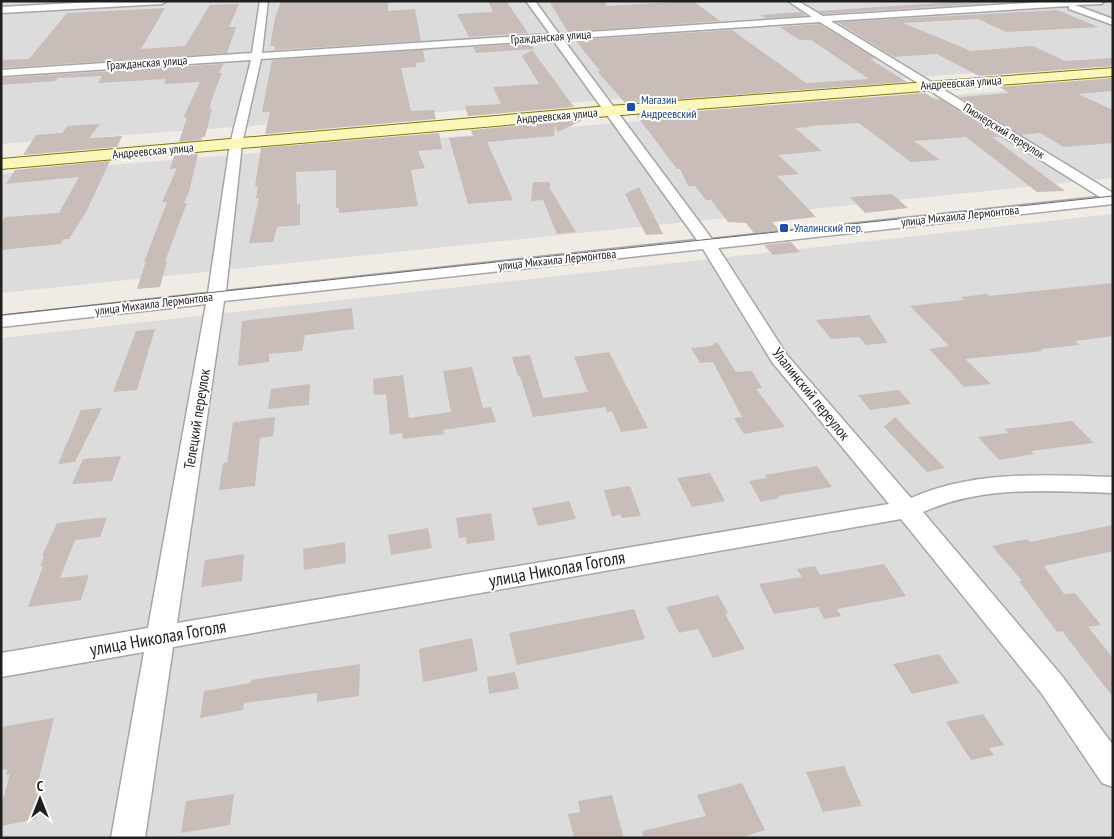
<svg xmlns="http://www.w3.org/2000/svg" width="1114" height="839" font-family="'PT Sans Narrow',sans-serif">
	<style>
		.residential { fill: #dddcdc }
		.building { fill: #c8bdb8 }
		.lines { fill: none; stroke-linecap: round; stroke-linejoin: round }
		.street-casing { stroke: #a6a6a6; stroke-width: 3 }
		.secondary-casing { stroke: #7b7a02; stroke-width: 2 }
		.street { fill: #fff; fill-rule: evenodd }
		.secondary { fill: #fbf7b8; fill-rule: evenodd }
		.tram { stroke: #6d6d6d; stroke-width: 1 }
		.transit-dot { fill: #1a4fb4; stroke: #fff; stroke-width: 2 }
		.labels { text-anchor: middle; stroke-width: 4; stroke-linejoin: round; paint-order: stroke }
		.far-street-label { font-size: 12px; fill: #1f1f1f; stroke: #fff }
		.far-transit-label { font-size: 12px; fill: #164399; stroke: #fff; text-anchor: start }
		.street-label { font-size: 15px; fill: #1f1f1f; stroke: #fff }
		.near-street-label { font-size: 18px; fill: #1f1f1f; stroke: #fff }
	</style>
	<rect width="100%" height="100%" fill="#f0ebe5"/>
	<!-- residential -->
	<g class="residential">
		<polygon points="1,1 1113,1 1113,63 1,144"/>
		<polygon points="1113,82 1113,178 1,293 1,174"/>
		<polygon points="1113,214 1113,838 1,838 1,338"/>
	</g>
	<!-- building -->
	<g class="building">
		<polygon points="281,1 388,1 388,11 415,9 421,41 274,50 275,46 270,46 275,18"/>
		<polygon points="488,1 506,1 528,33 469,37 457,14 493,12"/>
		<polygon points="549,1 604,1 607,6 693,1 720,21 568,32"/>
		<polygon points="969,1 1008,2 823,14 818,11"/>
		<polygon points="239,4 229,27 236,27 227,53 1,68 1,60 29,59 67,13 165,8 141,49 185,46 210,5"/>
		<polygon points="1057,10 1099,27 1006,32 978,19 903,23 971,51 1033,46 1065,61 1113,58 1113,66 979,76 937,54 894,57 837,22"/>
		<polygon points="801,12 806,16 766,18 760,15"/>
		<polygon points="820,24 875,58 870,59 907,82 625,103 597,71 600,71 575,40 732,30 806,83 869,79 811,40 800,40 779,27"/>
		<polygon points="531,43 534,49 476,53 473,47"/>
		<polygon points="423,50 425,62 415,63 417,67 401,68 411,111 434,110 436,119 265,134 270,112 262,112 272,60"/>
		<polygon points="532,50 574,107 468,116 465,106 501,104 493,87 539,84 522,56"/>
		<polygon points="223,64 219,73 222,73 211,101 210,109 212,109 205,137 202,137 201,140 179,142 187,117 183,118 200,82 164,84 166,79 98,83 102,76 58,78 55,81 1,85 1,78"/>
		<polygon points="1113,78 1113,91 1078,94 1113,110 1113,143 1064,147 1040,133 1021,135 960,97 1010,93 999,87"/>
		<polygon points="925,93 936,100 940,99 1000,137 992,137 1065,191 1037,192 966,137 914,141 940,160 911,162 859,123 809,126 810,127 795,128 822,151 778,155 799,174 777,176 816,217 772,222 779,230 754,233 746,223 728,222 711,200 706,200 695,186 688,186 680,169 677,169 637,116"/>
		<polygon points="583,120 558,132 555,126 554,136 487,142 513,200 468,204 449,138 473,136 471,130"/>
		<polygon points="100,124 89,138 122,136 117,147 23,155 36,135 62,133 68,126"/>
		<polygon points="439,133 442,149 418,151 425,168 411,170 418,206 339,213 339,208 336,208 336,170 296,172 297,205 300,204 300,225 277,227 273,242 249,243 259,198 256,198 258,186 255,186 261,148"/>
		<polygon points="198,154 189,192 184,203 187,203 165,261 167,261 160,287 137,289 146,261 144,262 167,202 162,202 177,168 170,169 174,156"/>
		<polygon points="110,161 86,212 69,239 63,239 61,244 1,250 1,223 5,217 59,213 79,177 6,184 15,170"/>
		<polygon points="533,182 550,182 550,189 576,232 557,234 543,200 531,201"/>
		<polygon points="639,187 663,234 646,235 625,194"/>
		<polygon points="892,194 908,208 865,213 850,197"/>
		<polygon points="791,242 800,252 773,255 764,245"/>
		<polygon points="1113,283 1113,336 1075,341 1079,345 1041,349 1042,351 965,359 991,384 964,387 929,349 949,346 910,306 964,300 961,297 987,294 988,296"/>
		<polygon points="352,308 354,329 305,335 302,351 269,354 269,362 238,366 242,321"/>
		<polygon points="869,315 888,343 866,345 859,337 831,339 816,320"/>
		<polygon points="155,329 137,390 113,392 136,331"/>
		<polygon points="717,342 736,372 752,371 762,388 756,389 785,427 744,434 734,418 742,417 713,362 700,363 691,348 711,346"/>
		<polygon points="609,352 648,428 621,432 612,411 607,412 605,407 533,417 520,376 518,376 512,357 530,355 543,398 588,392 574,357"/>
		<polygon points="472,367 483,408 491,407 496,422 443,430 444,434 403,439 402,433 390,435 386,394 374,395 373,379 403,375 409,418 451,412 443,371"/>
		<polygon points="310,384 309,405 268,409 271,389"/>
		<polygon points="899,390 911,404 870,410 858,395"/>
		<polygon points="102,408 75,462 58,464 81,410"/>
		<polygon points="275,417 273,436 260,438 255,486 219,490 223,463 227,463 233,422"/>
		<polygon points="895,417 945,468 927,472 884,427"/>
		<polygon points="1072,421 1094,443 1031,451 1034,454 999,460 978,437 1008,433 1005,429"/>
		<polygon points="121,456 112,481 72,484 83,459"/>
		<polygon points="817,466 832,487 778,496 779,498 761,502 749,481 767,478 765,475"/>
		<polygon points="710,473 725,501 692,507 677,478"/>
		<polygon points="630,486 641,516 622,518 620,514 612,517 604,490"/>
		<polygon points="569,501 576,519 538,526 532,508"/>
		<polygon points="491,513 495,540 467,544 466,537 459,538 456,518"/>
		<polygon points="107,517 100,537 75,540 60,578 89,575 81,600 28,607 43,566 40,566 44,556 42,556 57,523"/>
		<polygon points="1113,525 1113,551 1044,566 1064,594 1075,593 1101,625 1088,627 1113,658 1113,697 1062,631 1057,632 1019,581 1022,581 992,546 1027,539 1030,542"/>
		<polygon points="428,528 432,548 391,555 388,535"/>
		<polygon points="345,542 346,563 304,570 303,549"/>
		<polygon points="244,554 242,581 201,587 205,560"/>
		<polygon points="884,564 906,596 837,609 841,616 824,619 818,607 774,614 759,584 802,577 797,569 815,566 820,575"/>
		<polygon points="718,595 728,613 725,614 745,649 713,658 698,629 679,633 666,607"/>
		<polygon points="634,609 645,639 517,665 509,633"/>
		<polygon points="472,638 478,671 423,682 419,649"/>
		<polygon points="939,654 959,683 912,694 893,664"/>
		<polygon points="360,664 359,696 317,702 317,693 244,703 243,710 200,718 204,691 251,683 251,680"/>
		<polygon points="515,672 519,689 489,694 487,677"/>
		<polygon points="983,714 1004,745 989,748 994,755 971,760 946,722"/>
		<polygon points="54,718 35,794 43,793 36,819 1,826 1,806 10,774 6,775 7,769 1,770 1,727"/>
		<polygon points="844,766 862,806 823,812 806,772"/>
		<polygon points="742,783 765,830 740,838 643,838 642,831 706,816 697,795"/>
		<polygon points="234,794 230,825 181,833 186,801"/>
		<polygon points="612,795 624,838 574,838 568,814 580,812 578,801"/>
	</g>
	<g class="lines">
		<!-- street casing -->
		<g class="street-casing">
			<g id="street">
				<polygon points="111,1 166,1 162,4 1,13 1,7"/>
				<path d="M260 1H268L262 53 550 34 526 1H535L559 34 812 17 788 1H798L823 16 1058 1H1105L1101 4 1075 5 1113 19V25L1069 9V6L831 21 1113 193V204L718 248 787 355 911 498C975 470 1044 475 1113 477V493C1047 491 984 485 923 512L1062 676 1113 745V787L1102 783 1042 694 901 519 173 647 145 838H111L144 652 1 677V653L148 628 206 304 1 327V316L208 293 230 144 251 60 1 76V70L252 53ZM820 22 1100 197 712 239 563 39ZM553 40 697 240 226 291 242 144 261 59ZM703 249 772 362 889 504 177 623 224 301Z"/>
			</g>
		</g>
		<!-- secondary casing -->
		<g class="secondary-casing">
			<polygon id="secondary" points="1113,68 1113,76 609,116 1,169 1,159 609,106"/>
		</g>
		<!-- street -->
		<use href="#street" class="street"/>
		<!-- secondary -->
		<use href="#secondary" class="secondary"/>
		<!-- tram -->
		<polyline class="tram" points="1,315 1113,196"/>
	</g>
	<!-- markers -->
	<g class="transit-dot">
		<rect x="626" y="102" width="10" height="10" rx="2.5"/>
		<rect x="779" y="223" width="10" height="10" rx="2.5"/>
	</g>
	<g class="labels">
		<!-- far-street labels -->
		<g class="far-street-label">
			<text transform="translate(551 37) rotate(-4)" y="4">Гражданская улица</text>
			<text transform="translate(147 63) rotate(-4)" y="4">Гражданская улица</text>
			<text transform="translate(961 83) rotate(-4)" y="4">Андреевская улица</text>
			<text transform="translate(557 116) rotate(-5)" y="4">Андреевская улица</text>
			<text transform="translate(1004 131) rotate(32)" y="4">Пионерский переулок</text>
			<text transform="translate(153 151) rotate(-5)" y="4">Андреевская улица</text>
			<text transform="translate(960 216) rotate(-6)" y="4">улица Михаила Лермонтова</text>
			<text transform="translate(557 260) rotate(-6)" y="4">улица Михаила Лермонтова</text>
			<text transform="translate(154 304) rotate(-7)" y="4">улица Михаила Лермонтова</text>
		</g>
		<!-- far-transit labels -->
		<g class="far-transit-label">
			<text x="641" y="104">Магазин<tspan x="641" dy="14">Андреевский</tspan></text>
			<text x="794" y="232">Улалинский пер.</text>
		</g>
		<!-- street labels -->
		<g class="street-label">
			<text transform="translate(811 394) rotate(51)" y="5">Улалинский переулок</text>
			<text transform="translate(197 419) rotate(-81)" y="5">Телецкий переулок</text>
		</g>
		<!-- near-street labels -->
		<g class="near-street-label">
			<text transform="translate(557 569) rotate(-10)" y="6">улица Николая Гоголя</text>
			<text transform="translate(158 638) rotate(-10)" y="6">улица Николая Гоголя</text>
		</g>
	</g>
	<!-- border -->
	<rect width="1114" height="839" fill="none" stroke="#1f1f1f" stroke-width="5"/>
	<!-- north arrow -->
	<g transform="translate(40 799)" stroke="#ffffff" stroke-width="4" paint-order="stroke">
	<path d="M0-4L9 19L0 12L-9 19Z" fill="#1f1f1f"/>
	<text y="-8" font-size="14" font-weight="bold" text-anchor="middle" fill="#1f1f1f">С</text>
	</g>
</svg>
